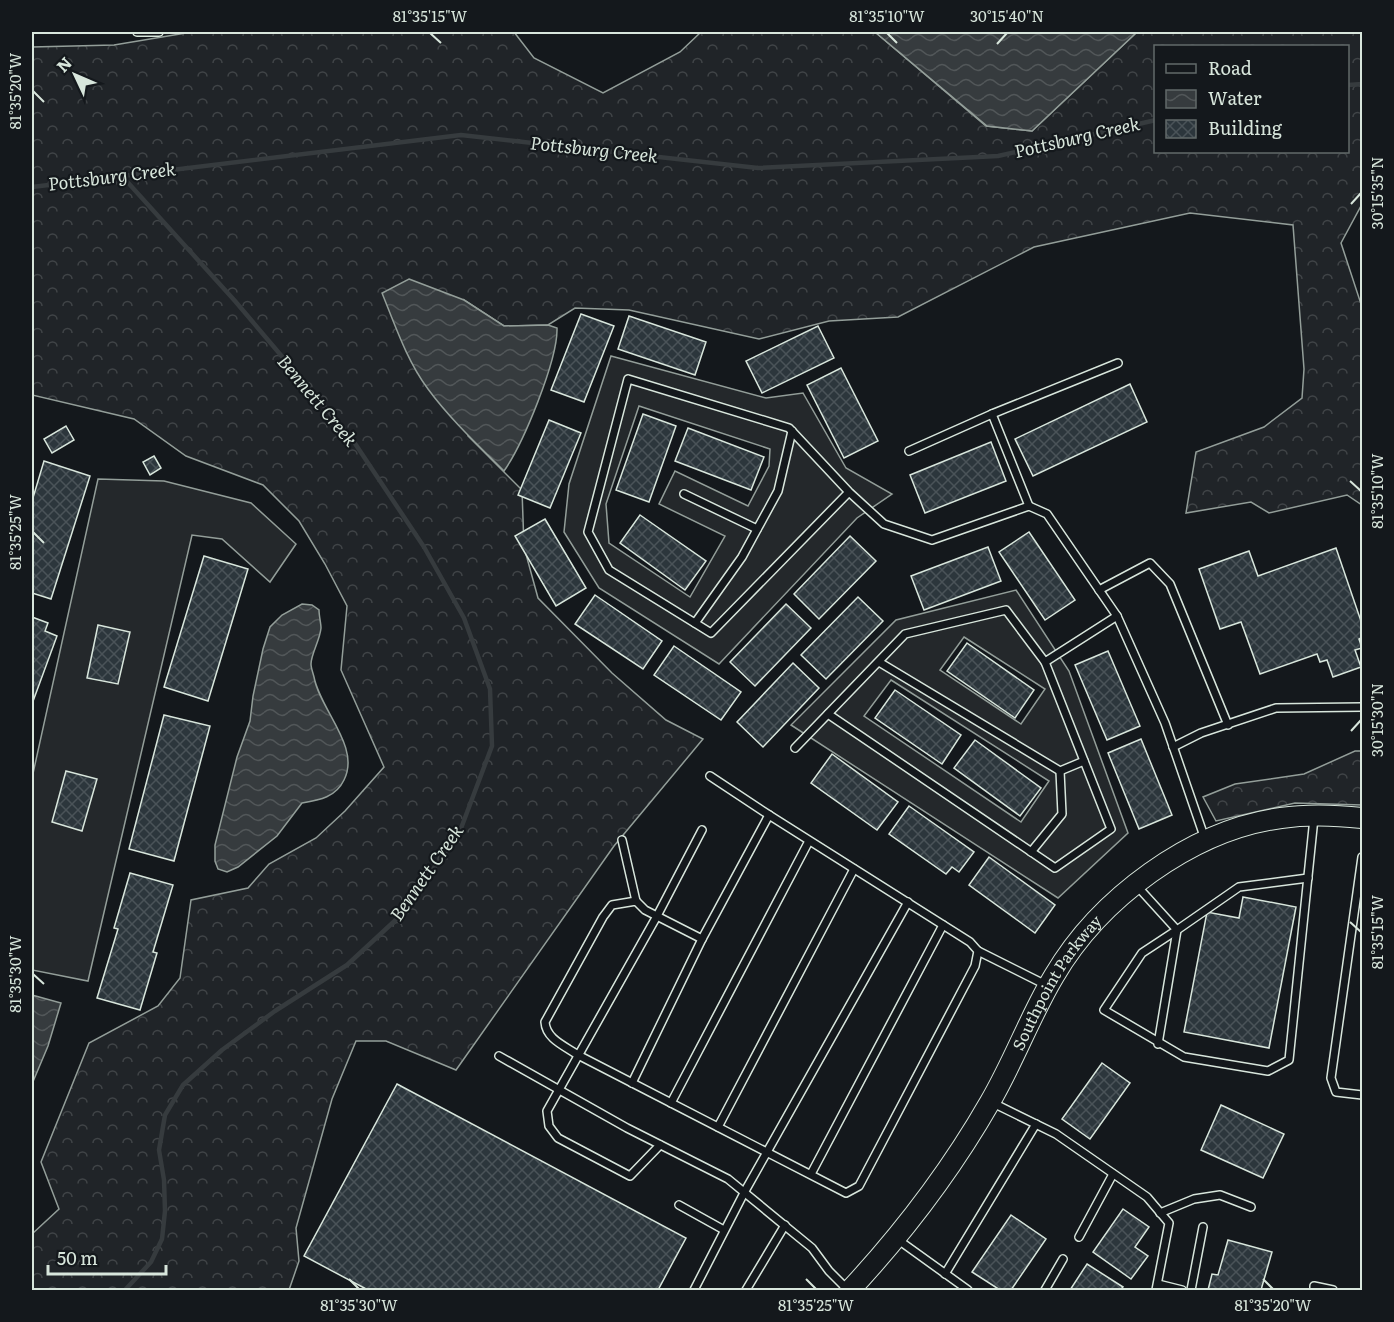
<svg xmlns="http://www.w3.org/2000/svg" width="1394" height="1322" font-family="Literata,serif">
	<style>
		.forest { fill: url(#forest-crowns); stroke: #939e99; stroke-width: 1.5; fill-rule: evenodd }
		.parking { fill: #24282b; stroke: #939e99; stroke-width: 1.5; fill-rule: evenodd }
		.water { fill: url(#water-waves); stroke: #939e99; stroke-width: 1.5 }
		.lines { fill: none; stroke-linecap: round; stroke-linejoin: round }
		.stream { stroke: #363b3e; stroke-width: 4.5 }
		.building { fill: url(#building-cross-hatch); stroke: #d8e6dc; stroke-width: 1.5 }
		.lane-casing { stroke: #d8e6dc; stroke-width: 10 }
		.secondary-casing { stroke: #d8e6dc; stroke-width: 22 }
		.lane { stroke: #14181c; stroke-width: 7 }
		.secondary { stroke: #14181c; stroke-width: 20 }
		.ticks { fill: none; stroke: #d8e6dc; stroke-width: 2 }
		.labels { text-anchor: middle; stroke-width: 4.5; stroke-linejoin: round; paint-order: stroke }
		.street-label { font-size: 16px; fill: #d8e6dc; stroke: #14181c }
		.water-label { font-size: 18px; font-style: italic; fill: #d8e6dc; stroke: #14181c }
		.neatline { fill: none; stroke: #d8e6dc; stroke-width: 2 }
		.ticks-label { font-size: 15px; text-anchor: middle; fill: #d8e6dc }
	</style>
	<defs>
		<pattern id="forest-crowns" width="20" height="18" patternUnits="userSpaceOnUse" patternTransform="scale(1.5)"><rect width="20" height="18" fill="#202428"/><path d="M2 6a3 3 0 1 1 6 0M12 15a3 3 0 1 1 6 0" fill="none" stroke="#404447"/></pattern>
		<pattern id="water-waves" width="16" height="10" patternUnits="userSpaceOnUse" patternTransform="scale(1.5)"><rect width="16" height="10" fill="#363b3e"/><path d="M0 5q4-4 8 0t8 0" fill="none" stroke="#525759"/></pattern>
		<pattern id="building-cross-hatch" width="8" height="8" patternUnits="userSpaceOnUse" patternTransform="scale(1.5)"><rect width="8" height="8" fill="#2c363c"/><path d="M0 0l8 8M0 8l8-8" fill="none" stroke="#4a5358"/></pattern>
	</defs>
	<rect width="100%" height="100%" fill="#14181c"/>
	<!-- forest -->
	<g class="forest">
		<path d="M192 32H514L534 58 603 93 680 52 701 32H875L986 126 1032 131 1137 32H1362V204L1341 243 1362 307V505L1347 495 1269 513 1251 502 1186 513 1196 452 1264 427 1302 398 1304 369 1293 225 1190 213 1034 247 898 317 829 321 759 339 629 310 575 308 548 325 504 326 464 300 468 436 522 490 524 547 538 598 612 673 666 720 703 739 614 846 456 1070 386 1041H356L332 1099 296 1228 299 1261 289 1290H32V1234L59 1209 41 1162 89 1043 158 1006 180 978 191 900 248 888 269 864 316 838 345 811 384 767 341 670 347 606 325 564 299 521 263 485 186 456 134 419 32 395V47L114 45ZM1156 46H1348V152H1156Z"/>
		<polygon points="1355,751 1362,751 1362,805 1295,803 1216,821 1203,797 1235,784 1304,774"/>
	</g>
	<!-- parking -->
	<g class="parking">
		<path d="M611 356 766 398 803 393 846 468 892 494 857 518 719 664 599 588 564 532 569 484ZM639 406 770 449 769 466 748 506 675 471 659 504 725 536 690 597 609 543 606 504Z"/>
		<polygon points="98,479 164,481 251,503 296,544 270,582 222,539 192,535 88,981 32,970 32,778"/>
		<path d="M1016 590 1069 671 1128 833 1058 898 791 725 896 620ZM964 637 1045 689 1021 724 940 670ZM891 680 1049 781 1021 822 864 716Z"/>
	</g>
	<!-- water -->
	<g class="water">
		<polygon points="875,32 1137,32 1032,131 987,126"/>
		<path d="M409 279 464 300 504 326 548 325 557 328C558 360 523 444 504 471 478 445 450 419 428 389 407 361 395 325 382 293Z"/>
		<path d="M302 604 312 605 319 610C319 616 321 623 321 628 320 640 311 654 311 664 311 668 313 673 314 677 320 710 361 747 344 780 336 797 320 800 302 803L277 836 238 867 227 872 218 869 215 861V845L237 757 250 721 253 696 263 649 270 627 282 615Z"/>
		<polygon points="32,995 61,1003 48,1046 32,1084"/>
	</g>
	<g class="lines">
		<!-- stream -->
		<g class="stream">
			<polyline points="1348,85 1362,84"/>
			<polyline points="122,176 235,301 352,439 424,547 464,618 490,689 492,746 460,831 400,916 347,965 275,1011 222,1050 183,1085 165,1115 159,1150 164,1180 165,1211 162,1239 151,1262 125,1290"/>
			<polyline points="32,187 461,135 758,168 998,156 1156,120"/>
		</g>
	</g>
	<!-- building -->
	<g class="building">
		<polygon points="581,314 614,326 584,402 551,390"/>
		<polygon points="629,316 706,342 695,375 618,349"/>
		<polygon points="818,326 834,358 762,393 746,361"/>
		<polygon points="841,368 878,441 844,458 807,385"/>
		<polygon points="1130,384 1147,422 1033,476 1015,439"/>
		<polygon points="643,414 676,426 649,502 616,490"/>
		<polygon points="549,420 581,433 550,508 518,495"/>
		<polygon points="66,426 74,440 52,453 44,439"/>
		<polygon points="688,428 764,457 751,490 675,461"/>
		<polygon points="991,442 1006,481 925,513 910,475"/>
		<polygon points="154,456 161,468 150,475 143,462"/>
		<polygon points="44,461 90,476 51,599 32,593 32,501"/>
		<polygon points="640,515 706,561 685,590 620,543"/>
		<polygon points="545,519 586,588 556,606 515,536"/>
		<polygon points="1029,532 1075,600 1045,620 999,552"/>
		<polygon points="850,536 876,561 819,619 794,594"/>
		<polygon points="988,547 1001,581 924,610 911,576"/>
		<polygon points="1336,548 1362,624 1362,637 1359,639 1362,648 1355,650 1361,667 1333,677 1327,660 1320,662 1317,654 1260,674 1241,622 1220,629 1199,569 1249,551 1258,576"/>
		<polygon points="204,556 248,569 208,701 164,687"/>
		<polygon points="595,595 662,641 643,669 575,624"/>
		<polygon points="858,597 883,621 826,679 801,655"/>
		<polygon points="786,604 811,628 755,686 730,662"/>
		<polygon points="32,617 48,623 45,631 57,636 32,704"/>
		<polygon points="98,625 130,632 118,684 87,678"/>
		<polygon points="967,643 1034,690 1015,718 947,671"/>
		<polygon points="674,646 741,692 721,720 654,675"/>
		<polygon points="1108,651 1140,726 1107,740 1075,665"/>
		<polygon points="793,663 819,688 763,747 737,722"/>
		<polygon points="895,690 961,735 942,764 875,718"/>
		<polygon points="164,715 210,726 174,861 129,849"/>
		<polygon points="1141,739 1172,815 1139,829 1108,753"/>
		<polygon points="975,740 1041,788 1020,816 954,768"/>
		<polygon points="832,754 898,802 877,830 811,783"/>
		<polygon points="66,771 97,779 82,831 52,822"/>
		<polygon points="909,806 974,852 959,872 952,867 946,874 889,834"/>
		<polygon points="989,857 1055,905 1035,933 969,885"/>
		<polygon points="130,873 173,885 153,952 157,953 140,1010 97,998 118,929 114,928"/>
		<polygon points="1243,897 1296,907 1269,1048 1184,1032 1207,912 1239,918"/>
		<polygon points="1102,1063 1130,1083 1090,1139 1062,1119"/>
		<polygon points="397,1084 686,1238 658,1290 368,1290 304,1256"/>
		<polygon points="1221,1105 1284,1134 1263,1178 1201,1150"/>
		<polygon points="1123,1209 1149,1227 1135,1247 1148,1256 1131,1279 1093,1252"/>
		<polygon points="1011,1215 1046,1239 1011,1290 1000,1290 972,1272"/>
		<polygon points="1228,1240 1272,1252 1261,1290 1208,1290 1212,1274 1218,1275"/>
		<polygon points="1087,1264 1123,1287 1120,1290 1070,1290"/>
	</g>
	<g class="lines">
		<!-- lane casing -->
		<g class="lane-casing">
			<g id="lane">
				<polyline points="137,32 159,32"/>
				<polyline points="909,451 992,414"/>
				<polyline points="849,492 711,633 609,570 588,532 628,379 789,428 849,492 884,524 932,540 1029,506 1047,514 1117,616 1165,723 1205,839"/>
				<polyline points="684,494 757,529"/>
				<polyline points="1029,506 992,414 1118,363"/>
				<polyline points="1099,590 1150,563 1170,584 1228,725"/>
				<polyline points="695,623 742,557 778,491 792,431"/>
				<polyline points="879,662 1060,771 1084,761"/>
				<polyline points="828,714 1055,868 1111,829 1045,662"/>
				<polyline points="1173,747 1201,733 1276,708 1362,707"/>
				<polyline points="795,748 905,634 1006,610 1045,662 1117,616"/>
				<polyline points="710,776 769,815"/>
				<path d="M769 815 970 942 978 951 975 966 859 1186 846 1193 578 1055C565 1046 546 1039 545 1022L603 917 612 905 636 901 645 910 702 939Z"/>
				<polyline points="622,840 636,901"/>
				<polyline points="1031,852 1062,814 1060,771"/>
				<polyline points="1362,857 1331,1078 1336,1092 1362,1095"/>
				<polyline points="1137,886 1177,930 1142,953 1104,1010 1184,1057 1268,1071 1289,1060 1314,818"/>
				<polyline points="978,951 1048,986"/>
				<polyline points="1158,1044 1177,930 1239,887 1308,878"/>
				<polyline points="499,1056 627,1128 728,1179 812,1248 829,1271 847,1289"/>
				<polyline points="632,1083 702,939"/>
				<polyline points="671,1103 809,841"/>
				<polyline points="993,1103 1056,1134 1147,1197 1169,1223 1156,1290"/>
				<polyline points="718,1127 854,869"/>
				<polyline points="660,1145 630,1176 558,1138 549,1126 547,1111 657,916 702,830"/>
				<polyline points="811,1174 943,925"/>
				<polyline points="679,1205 724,1230"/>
				<polyline points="1160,1213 1194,1199 1220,1195 1251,1207"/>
				<polyline points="1079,1237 1113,1174"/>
				<polyline points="897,1239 968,1290"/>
				<polyline points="945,1274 1036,1124"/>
				<polyline points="1158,1284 1182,1290"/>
				<polyline points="694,1290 745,1191 908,902"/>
				<polyline points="746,1290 785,1225"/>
				<polyline points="1045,1290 1063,1259"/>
				<polyline points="1191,1290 1203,1227"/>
				<polyline points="1314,1290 1314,1286 1333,1290"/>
			</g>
		</g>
		<!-- secondary casing -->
		<g class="secondary-casing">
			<g id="secondary">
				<path id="s1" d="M850 1290C903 1233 951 1170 990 1102 1014 1061 1030 1016 1054 976 1099 899 1191 830 1281 818 1308 814 1335 815 1362 818"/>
			</g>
		</g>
		<!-- lane -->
		<use href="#lane" class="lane"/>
		<!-- secondary -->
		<use href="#secondary" class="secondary"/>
	</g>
	<!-- ticks -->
	<path class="ticks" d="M430 33 441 43M887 33 897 43M997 44 1007 33M33 91 44 102M1351 204 1361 193M1350 481 1361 491M33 532 44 543M1351 731 1361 720M1350 922 1361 932M33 974 44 984M349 1279 359 1289M806 1279 816 1289M1263 1279 1273 1289"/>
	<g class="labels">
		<!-- street labels -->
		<g class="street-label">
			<text dy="6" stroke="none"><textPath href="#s1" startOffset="372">Southpoint Parkway</textPath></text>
		</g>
		<!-- water labels -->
		<g class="water-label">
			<text transform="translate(1077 138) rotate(-13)" y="6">Pottsburg Creek</text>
			<text transform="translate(594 150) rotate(6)" y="6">Pottsburg Creek</text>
			<text transform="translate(112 177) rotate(-7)" y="6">Pottsburg Creek</text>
			<text transform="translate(317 401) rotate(50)" y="6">Bennett Creek</text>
			<text transform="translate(427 873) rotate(-55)" y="6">Bennett Creek</text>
		</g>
	</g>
	<!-- border -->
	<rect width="1394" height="1322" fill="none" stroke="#14181c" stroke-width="66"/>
	<!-- legend -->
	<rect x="1154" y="45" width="195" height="108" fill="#14181c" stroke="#626a69" stroke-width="1.5"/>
	<rect x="1166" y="64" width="30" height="9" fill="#14181c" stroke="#626a69" stroke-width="1.5"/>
	<text x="1208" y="75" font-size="18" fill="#d8e6dc">Road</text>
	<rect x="1166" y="90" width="30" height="18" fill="url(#water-waves)" stroke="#626a69" stroke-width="1.5"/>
	<text x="1208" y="105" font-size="18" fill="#d8e6dc">Water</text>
	<rect x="1166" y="120" width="30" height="18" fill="url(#building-cross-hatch)" stroke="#626a69" stroke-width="1.5"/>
	<text x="1208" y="135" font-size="18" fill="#d8e6dc">Building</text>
	<!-- north arrow -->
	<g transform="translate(75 75) rotate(314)" stroke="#14181c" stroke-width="4.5" paint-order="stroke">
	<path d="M0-4.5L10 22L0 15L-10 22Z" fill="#d8e6dc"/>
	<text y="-9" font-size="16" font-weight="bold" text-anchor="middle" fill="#d8e6dc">N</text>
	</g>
	<!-- scale -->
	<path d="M48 1265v9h118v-9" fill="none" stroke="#d8e6dc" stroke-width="3"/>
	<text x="57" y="1265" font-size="18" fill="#d8e6dc" stroke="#14181c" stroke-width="4.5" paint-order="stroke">50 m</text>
	<rect x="33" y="33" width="1328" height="1256" class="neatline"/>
	<g class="ticks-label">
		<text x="430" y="22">81°35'15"W</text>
		<text x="887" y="22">81°35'10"W</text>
		<text x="1007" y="22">30°15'40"N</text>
		<text transform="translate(16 91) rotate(-90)" y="5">81°35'20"W</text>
		<text transform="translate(1378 193) rotate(-90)" y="5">30°15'35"N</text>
		<text transform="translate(1378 491) rotate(-90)" y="5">81°35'10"W</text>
		<text transform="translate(16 532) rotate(-90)" y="5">81°35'25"W</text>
		<text transform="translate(1378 720) rotate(-90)" y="5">30°15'30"N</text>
		<text transform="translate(1378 932) rotate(-90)" y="5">81°35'15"W</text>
		<text transform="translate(16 974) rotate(-90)" y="5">81°35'30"W</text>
		<text x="359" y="1311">81°35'30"W</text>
		<text x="816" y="1311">81°35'25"W</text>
		<text x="1273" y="1311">81°35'20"W</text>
	</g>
</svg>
